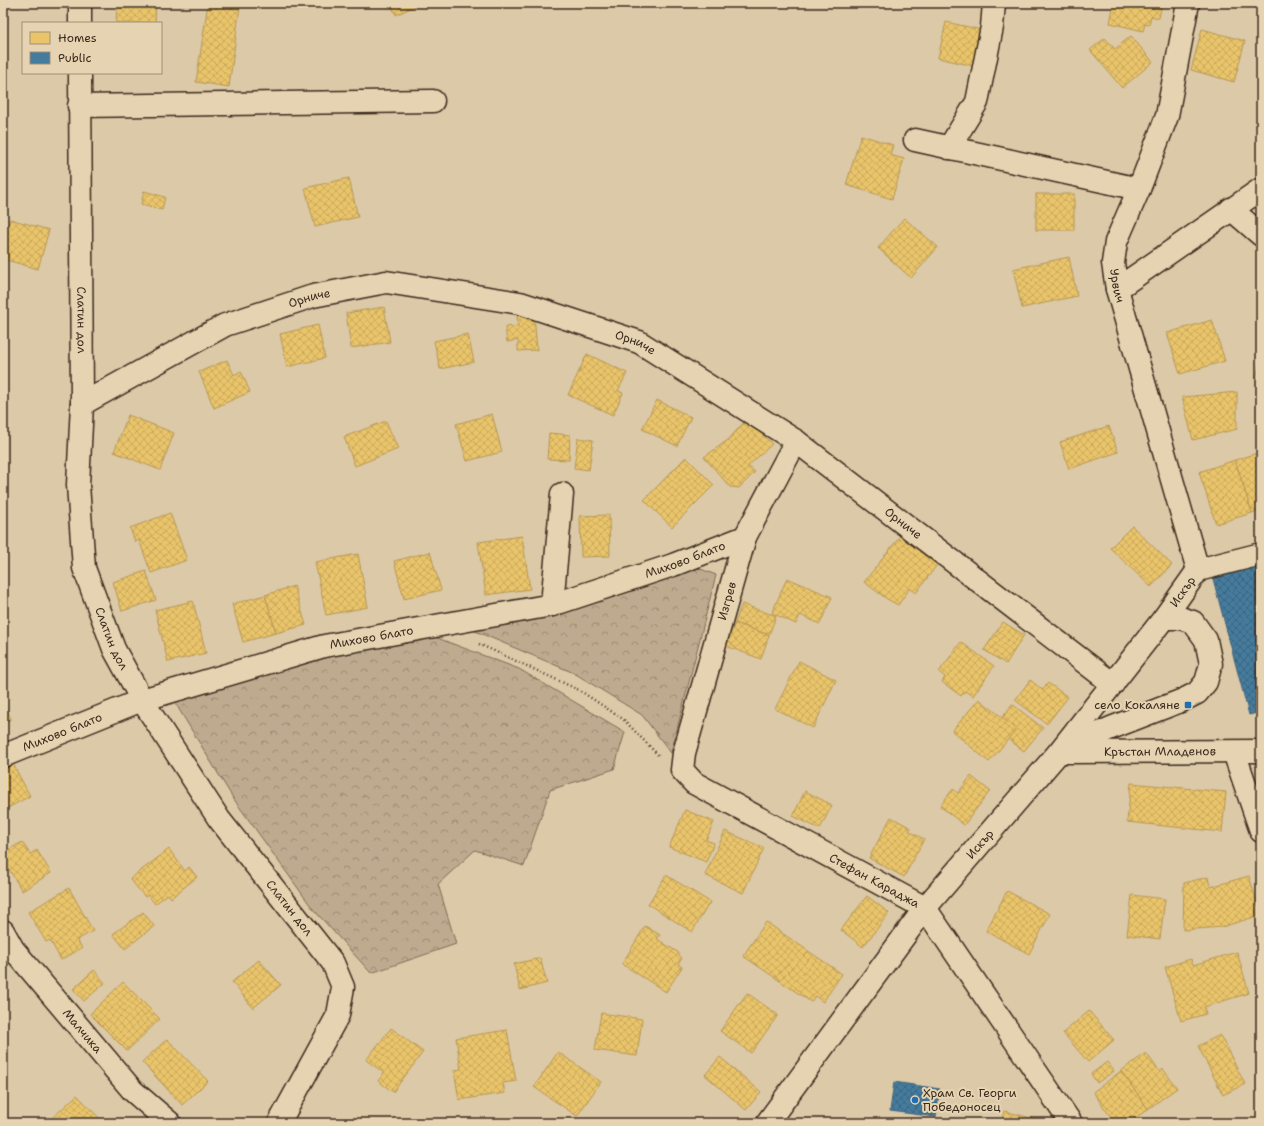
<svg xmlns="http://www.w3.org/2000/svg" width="1264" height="1126" font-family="'Shantell Sans',sans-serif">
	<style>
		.forest { fill: url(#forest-crowns); stroke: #7c6a56 }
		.homes { fill: url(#homes-cross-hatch); stroke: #b59653 }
		.public { fill: url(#public-cross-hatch); stroke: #426377 }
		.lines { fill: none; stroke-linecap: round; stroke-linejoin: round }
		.minor-casing { stroke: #3b2a1e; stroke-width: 25 }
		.path { stroke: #3b2a1e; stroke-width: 2.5; stroke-dasharray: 1 3; stroke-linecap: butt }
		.minor { stroke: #e6d3b1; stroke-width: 22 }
		.poi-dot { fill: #1f6fb2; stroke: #e6d3b1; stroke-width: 1.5 }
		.labels { text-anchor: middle; stroke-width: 4; stroke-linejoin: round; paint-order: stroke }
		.street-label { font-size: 12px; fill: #3b2a1e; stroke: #e6d3b1 }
		.poi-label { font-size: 12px; fill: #3b2a1e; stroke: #e6d3b1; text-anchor: end }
	</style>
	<defs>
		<pattern id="forest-crowns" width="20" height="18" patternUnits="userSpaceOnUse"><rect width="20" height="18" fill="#beab8f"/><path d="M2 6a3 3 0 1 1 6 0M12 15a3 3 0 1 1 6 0" fill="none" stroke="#9c8b74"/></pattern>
		<pattern id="homes-cross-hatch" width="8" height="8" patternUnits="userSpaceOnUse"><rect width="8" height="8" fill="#e9c46a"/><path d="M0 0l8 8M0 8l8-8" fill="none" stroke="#c9a95b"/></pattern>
		<pattern id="public-cross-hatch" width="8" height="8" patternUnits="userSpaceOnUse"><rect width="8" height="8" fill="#457b9d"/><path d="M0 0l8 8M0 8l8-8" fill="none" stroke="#3b657f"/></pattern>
	</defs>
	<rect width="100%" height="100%" fill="#dcc9a8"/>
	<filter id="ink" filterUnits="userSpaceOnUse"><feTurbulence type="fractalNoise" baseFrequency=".025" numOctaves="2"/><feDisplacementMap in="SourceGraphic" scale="8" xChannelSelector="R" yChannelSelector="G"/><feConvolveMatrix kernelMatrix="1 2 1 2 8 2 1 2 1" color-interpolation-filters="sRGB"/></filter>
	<g filter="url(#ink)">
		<!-- forest -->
		<g class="forest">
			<polygon points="688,564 716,575 671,753 642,715 574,673 468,628"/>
			<polygon points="432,636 519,669 625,732 614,769 550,790 524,866 475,850 438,884 456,944 371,973 313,909 233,798 174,701 329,653"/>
		</g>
		<!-- homes -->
		<g class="homes">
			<polygon points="117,3 156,3 155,23 116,23"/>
			<polygon points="208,3 240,6 229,87 196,82"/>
			<polygon points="390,3 421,3 396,15"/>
			<polygon points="1114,3 1162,3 1159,18 1151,16 1149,25 1145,24 1143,31 1110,23"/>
			<polygon points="946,22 982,30 974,66 938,58"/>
			<polygon points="1202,29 1245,41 1234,82 1191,70"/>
			<polygon points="1131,36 1153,62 1122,88 1090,50 1105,38 1115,49"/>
			<polygon points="1261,68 1261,87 1255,84"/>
			<polygon points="861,135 893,145 890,155 904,159 892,199 846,185"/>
			<polygon points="349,178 358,217 315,227 305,188"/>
			<polygon points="144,191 165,197 162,210 141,204"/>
			<rect x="1036" y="194" width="38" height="36"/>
			<polygon points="904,218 938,247 911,278 878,248"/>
			<polygon points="10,219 49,230 38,269 3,259 3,244"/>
			<polygon points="1069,257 1077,296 1022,308 1013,269"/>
			<polygon points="384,307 390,342 351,348 346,313"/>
			<polygon points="517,315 534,315 537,350 518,351 518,340 507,342 505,327 518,326"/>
			<polygon points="1212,320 1225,361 1180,374 1167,333"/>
			<polygon points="318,325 325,358 287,367 280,334"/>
			<polygon points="468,334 474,362 440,369 434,341"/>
			<polygon points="587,354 627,373 618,391 623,393 613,415 568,395"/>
			<polygon points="1261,356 1261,379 1256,378"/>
			<polygon points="227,360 234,375 241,371 250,392 214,408 199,372"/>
			<polygon points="1237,392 1237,429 1193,440 1182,397"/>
			<polygon points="657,400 691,417 677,446 642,429"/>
			<polygon points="492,414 502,452 467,461 456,424"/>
			<polygon points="128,415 174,433 160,470 114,452"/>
			<polygon points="746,420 772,444 748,466 755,472 739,488 730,487 704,457 728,440"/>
			<polygon points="386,421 398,449 355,466 344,437"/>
			<polygon points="1109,426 1118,452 1069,469 1060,442"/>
			<polygon points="549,433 570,435 569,460 547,459"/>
			<polygon points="578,438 593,440 589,470 574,468"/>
			<polygon points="1261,452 1261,510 1252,513 1235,460"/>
			<polygon points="686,457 714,485 672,527 644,500"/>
			<polygon points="1235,460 1252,513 1216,524 1199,472"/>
			<polygon points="170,513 187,560 151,573 139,540 135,542 130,528"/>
			<polygon points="609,515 610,556 581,557 580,516"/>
			<polygon points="1132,526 1172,565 1151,587 1110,548"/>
			<polygon points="901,535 937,565 916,593 910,588 898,605 887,599 864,582"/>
			<polygon points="522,536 530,589 486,595 478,542"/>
			<polygon points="430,552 441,590 404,599 394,561"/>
			<polygon points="358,554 368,607 326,615 315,562"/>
			<polygon points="146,571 156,600 122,611 113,582"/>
			<polygon points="787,578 832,597 820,624 800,615 796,624 772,613"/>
			<polygon points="294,586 306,625 276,633 265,595"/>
			<polygon points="265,595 276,633 243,642 232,604"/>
			<polygon points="193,601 206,653 168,662 155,610"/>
			<polygon points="742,604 776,616 769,635 735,623"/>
			<polygon points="1003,622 1024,635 1006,664 984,650"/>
			<polygon points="735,623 769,635 761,659 726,646"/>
			<polygon points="961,642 994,666 973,696 965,691 961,696 942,682 945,677 939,672"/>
			<polygon points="799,661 836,680 813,728 775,709"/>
			<polygon points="1030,680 1043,690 1048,683 1068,697 1047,724 1015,700"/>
			<polygon points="979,699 1017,729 989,762 952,731"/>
			<polygon points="3,701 11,719 3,723"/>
			<polygon points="1012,704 1043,728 1024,751 1008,739 1017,729 1002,718"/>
			<polygon points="13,764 30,796 4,810 3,807 3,770"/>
			<polygon points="971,776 990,791 964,825 940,806 953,789 958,793"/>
			<polygon points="1131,783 1226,792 1222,832 1127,822"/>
			<polygon points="805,791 832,805 820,829 793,816"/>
			<polygon points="685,810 714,822 706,840 714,843 706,862 669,847"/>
			<polygon points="891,817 911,828 909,831 924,839 904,877 869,858"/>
			<polygon points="725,831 764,848 743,893 705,875"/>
			<polygon points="22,842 30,854 37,850 51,873 22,891 3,859 3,853"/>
			<polygon points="169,849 185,871 189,867 197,877 171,898 168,894 155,904 148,895 145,897 130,879"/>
			<polygon points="666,875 710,902 692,932 648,904"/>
			<polygon points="1249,876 1261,915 1222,927 1183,930 1184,883 1208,877 1210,887"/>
			<polygon points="69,888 93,931 77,940 82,948 61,960 50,940 46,942 28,912"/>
			<polygon points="1007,891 1050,914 1029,954 986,931"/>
			<polygon points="1132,895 1165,899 1160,939 1127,935"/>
			<polygon points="867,896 889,913 863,947 841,930"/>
			<polygon points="143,912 154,926 125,949 113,934"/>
			<polygon points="766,922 842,974 823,1002 815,996 811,1002 743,956"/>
			<polygon points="645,926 660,935 657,939 679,953 678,955 682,958 678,964 682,967 666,992 622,964"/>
			<polygon points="1237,952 1249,993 1204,1007 1206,1014 1181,1021 1165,967 1191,959 1193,965"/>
			<polygon points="540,958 547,983 520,990 514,964"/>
			<polygon points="259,960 281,985 253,1008 232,982"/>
			<polygon points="94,970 105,983 84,1001 73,989"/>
			<polygon points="123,982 160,1019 127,1051 90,1014"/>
			<polygon points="747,993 778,1015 751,1053 720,1031"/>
			<polygon points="1089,1011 1114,1040 1088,1062 1063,1033"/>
			<polygon points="601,1013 642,1019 637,1056 595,1050"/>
			<polygon points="391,1028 423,1052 393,1092 378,1081 384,1073 366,1060"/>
			<polygon points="507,1030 516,1081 503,1083 505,1093 459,1100 454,1070 461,1069 456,1038"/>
			<polygon points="1220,1035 1245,1084 1223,1095 1198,1046"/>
			<polygon points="167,1039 208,1081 182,1105 142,1062"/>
			<polygon points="558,1052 601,1082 577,1116 534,1087"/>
			<polygon points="1146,1053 1160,1072 1163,1069 1177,1088 1148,1109 1121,1071"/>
			<polygon points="720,1057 761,1092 746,1110 705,1075"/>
			<polygon points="1107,1062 1114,1071 1097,1083 1091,1074"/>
			<polygon points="1121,1071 1148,1109 1129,1123 1115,1123 1093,1092"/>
			<polygon points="77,1095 104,1123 51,1123 49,1121"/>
			<polygon points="1004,1111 1039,1120 1038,1123 1001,1123"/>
		</g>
		<!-- public -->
		<g class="public">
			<polygon points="1261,563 1261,712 1249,715 1212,575"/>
			<polygon points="894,1082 940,1089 936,1117 890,1111"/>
		</g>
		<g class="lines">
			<!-- minor casing -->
			<g class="minor-casing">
				<g id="minor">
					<path id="s1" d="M1188 3 1167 116 1139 189 1116 242 1113 263 1117 289 1198 570"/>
					<polyline points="80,23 80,3"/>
					<path id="s2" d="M80 73 82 404 78 485 84 568 114 649 142 700 219 819 333 963 343 987 338 1015 279 1123"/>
					<polyline points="79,106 433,101"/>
					<polyline points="915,140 1139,189"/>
					<polyline points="949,148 977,102 992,27 994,3"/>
					<polyline points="1231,209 1261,235"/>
					<polyline points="1117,289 1261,189"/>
					<path id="s3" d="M82 404 225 325 313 296 386 282 520 303 639 342 796 441 1113 684"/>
					<path id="s4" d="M796 441 745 537 684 753 682 770 694 783 925 908 1071 1123"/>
					<polyline points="1198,570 1261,554"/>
					<polyline points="552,605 562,494"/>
					<polyline points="1062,750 1111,728 1183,700 1197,693 1206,682 1211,664 1206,640 1193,622 1180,618 1164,618"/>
					<path id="s5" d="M1066 752 1261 751"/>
					<polyline points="1234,752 1261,831"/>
					<path id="s6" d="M3 756 142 700 324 646 552 605 673 565 745 537"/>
					<path id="s7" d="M3 931 13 949 133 1091 170 1123"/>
					<path id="s8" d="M767 1123 925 908 1059 752 1164 618 1198 570"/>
				</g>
			</g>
			<!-- path -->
			<polyline class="path" points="479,644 579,690 623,719 658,755"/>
			<!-- minor -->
			<use href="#minor" class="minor"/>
		</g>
	</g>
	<!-- markers -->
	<g class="poi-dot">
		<rect x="1184" y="701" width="8" height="8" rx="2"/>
		<circle cx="915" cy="1100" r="4"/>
	</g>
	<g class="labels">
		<!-- street labels -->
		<g class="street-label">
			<text dy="4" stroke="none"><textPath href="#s1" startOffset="295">Урвич</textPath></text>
			<text dy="4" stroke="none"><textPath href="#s3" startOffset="252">Орниче</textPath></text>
			<text dy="4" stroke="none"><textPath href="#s2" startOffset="247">Слатин дол</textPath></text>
			<text dy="4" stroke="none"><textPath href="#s3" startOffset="588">Орниче</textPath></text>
			<text dy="4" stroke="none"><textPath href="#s3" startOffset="912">Орниче</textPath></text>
			<text dy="4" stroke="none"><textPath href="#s6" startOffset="712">Михово блато</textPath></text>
			<text dy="4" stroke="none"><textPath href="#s8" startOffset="675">Искър</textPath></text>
			<text transform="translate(727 601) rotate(-74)" y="4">Изгрев</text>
			<text dy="4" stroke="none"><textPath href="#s2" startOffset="571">Слатин дол</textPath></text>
			<text dy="4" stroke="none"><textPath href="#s6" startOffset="388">Михово блато</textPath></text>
			<text dy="4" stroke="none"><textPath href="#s6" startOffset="64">Михово блато</textPath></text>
			<text dy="4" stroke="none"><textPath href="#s5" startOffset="94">Кръстан Младенов</textPath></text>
			<text dy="4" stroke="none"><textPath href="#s8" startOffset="351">Искър</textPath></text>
			<text dy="4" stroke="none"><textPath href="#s4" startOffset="573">Стефан Караджа</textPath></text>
			<text dy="4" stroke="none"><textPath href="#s2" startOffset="895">Слатин дол</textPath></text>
			<text dy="4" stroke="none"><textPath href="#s7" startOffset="128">Малчика</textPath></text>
		</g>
		<!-- poi labels -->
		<g class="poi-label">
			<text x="1180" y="709">село Кокаляне</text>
			<text x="923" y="1097" text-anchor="start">Храм Св. Георги<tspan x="923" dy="14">Победоносец</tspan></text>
		</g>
	</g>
	<!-- margin -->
	<rect width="1264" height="1126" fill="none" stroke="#e6d3b1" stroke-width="16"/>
	<rect x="8" y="8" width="1248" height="1110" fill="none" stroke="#3b2a1e" stroke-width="1.5" filter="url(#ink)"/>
	<!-- legend -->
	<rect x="22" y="22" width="140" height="52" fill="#e6d3b1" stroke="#a28f76"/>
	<rect x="30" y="32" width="20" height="12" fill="#e9c46a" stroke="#a28f76"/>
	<text x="58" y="42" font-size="12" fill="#3b2a1e">Homes</text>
	<rect x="30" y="52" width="20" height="12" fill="#457b9d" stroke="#a28f76"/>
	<text x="58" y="62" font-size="12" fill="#3b2a1e">Public</text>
</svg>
